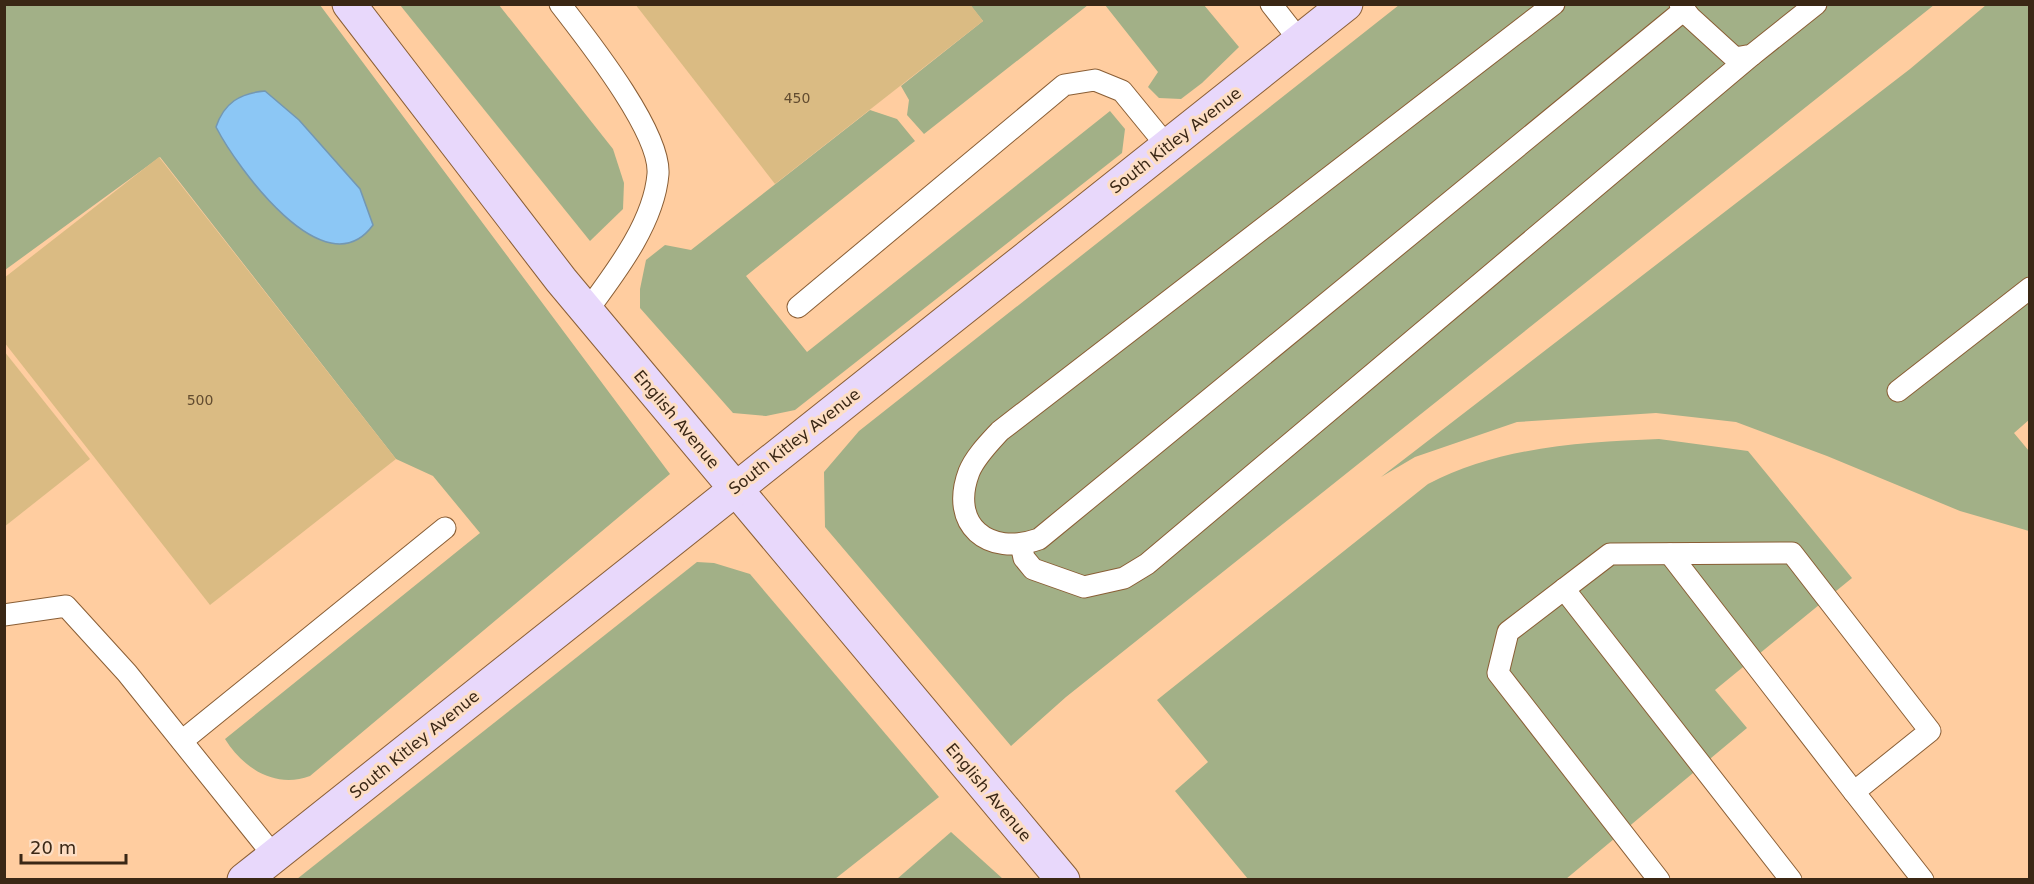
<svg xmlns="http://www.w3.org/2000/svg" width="2034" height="884" font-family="'DejaVu Sans',sans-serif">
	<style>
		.green { fill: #a2b087 }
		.water { fill: #8cc7f5; stroke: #7397b2; stroke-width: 1.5 }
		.building { fill: #dabb83 }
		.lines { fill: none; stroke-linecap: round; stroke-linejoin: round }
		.lane-casing { stroke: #8a5e35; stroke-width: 23 }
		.secondary-casing { stroke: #8a5e35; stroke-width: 35 }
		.lane { stroke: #fff; stroke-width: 21 }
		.secondary { stroke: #e8d8fb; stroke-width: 33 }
		.labels { text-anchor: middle; stroke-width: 6; stroke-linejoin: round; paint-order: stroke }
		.number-label { font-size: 14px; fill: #624c30 }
		.street-label { font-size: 16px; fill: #3a2715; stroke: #fddec4 }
	</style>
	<rect width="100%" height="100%" fill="#ffcda0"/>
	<!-- green -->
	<g class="green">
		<path d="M5 5H320L670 474 310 776C275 789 243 768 225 739L480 533 433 476 396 459 160 157 5 270Z"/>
		<polygon points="400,5 499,5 613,149 624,183 623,209 590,241"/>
		<polygon points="970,5 1088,5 924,134 907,115 909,100 901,86 983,21"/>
		<polygon points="1105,5 1204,5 1239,47 1202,83 1181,99 1159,98 1148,87 1158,72"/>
		<polygon points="1399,5 1934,5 1066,697 1011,746 825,527 824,472 859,431"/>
		<polygon points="1986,5 2029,5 2030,419 2014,433 2029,451 2029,531 1960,511 1827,456 1736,422 1656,413 1517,422 1415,457 1381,477 1910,69"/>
		<polygon points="870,110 897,119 915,141 746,276 807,352 1110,111 1125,129 1122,153 795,410 766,416 733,413 640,308 640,289 646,260 665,245 691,250"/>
		<path d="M1659 439 1748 451 1852 578 1715 690 1747 728 1566 879H1248L1175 791 1208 762 1157 700 1428 484C1498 447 1581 442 1659 439Z"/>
		<polygon points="697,562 714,563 750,574 939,797 835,879 297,879"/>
		<polygon points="951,832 1003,879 897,879"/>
	</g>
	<!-- water -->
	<path class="water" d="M265 91 299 120 360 189 373 225C325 291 236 166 216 127 224 103 240 93 265 91Z"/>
	<!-- building -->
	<g class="building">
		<polygon points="635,4 970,4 983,21 775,184"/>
		<polygon points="159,157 396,459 210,605 4,342 4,278"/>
		<polygon points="4,351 90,459 4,527"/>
	</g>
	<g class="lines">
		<!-- lane casing -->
		<g class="lane-casing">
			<g id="lane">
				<path d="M560 4C587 39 661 132 658 174 654 223 615 273 587 311"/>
				<polyline points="1271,4 1300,41"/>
				<path d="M1554 4 1000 431C989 443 975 457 969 472 949 525 988 557 1039 539L1684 10"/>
				<polyline points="1680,4 1690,17 1735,58 1752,55 1816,4"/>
				<polyline points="798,307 1064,85 1095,80 1122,91 1167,146"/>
				<polyline points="1898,391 2030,288"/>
				<polyline points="1021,544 1024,558 1033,569 1084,587 1124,578 1147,564 1752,55"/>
				<polyline points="1670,554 1854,792"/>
				<polyline points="1564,589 1791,880"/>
				<polyline points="4,615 66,606 127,673 274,856"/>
				<polyline points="182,741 445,528"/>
				<polyline points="1659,880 1498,673 1508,632 1610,554 1792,553 1930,731 1854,792 1923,880"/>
			</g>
		</g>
		<!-- secondary casing -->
		<g class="secondary-casing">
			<g id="secondary">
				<polyline points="349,4 561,280 1063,880"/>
				<polyline points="244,880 1346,4"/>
			</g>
		</g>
		<!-- lane -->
		<use href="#lane" class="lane"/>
		<!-- secondary -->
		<use href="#secondary" class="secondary"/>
	</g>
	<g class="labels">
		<!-- number labels -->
		<g class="number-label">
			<text x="797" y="103">450</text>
			<text x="200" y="405">500</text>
		</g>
		<!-- street labels -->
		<g class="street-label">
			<text transform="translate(1175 140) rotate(-38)" y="6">South Kitley Avenue</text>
			<text transform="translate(677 419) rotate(50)" y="6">English Avenue</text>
			<text transform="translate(794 441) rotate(-38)" y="6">South Kitley Avenue</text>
			<text transform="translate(414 744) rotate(-39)" y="6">South Kitley Avenue</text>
			<text transform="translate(989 792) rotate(50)" y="6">English Avenue</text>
		</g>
	</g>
	<!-- border -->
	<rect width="2034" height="884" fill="none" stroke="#3a2715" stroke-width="12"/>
	<!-- scale -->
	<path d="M21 854v9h105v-9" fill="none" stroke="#3a2715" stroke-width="3"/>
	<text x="30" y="854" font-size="18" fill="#3a2715" stroke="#fddec4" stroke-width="4.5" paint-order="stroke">20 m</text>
</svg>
